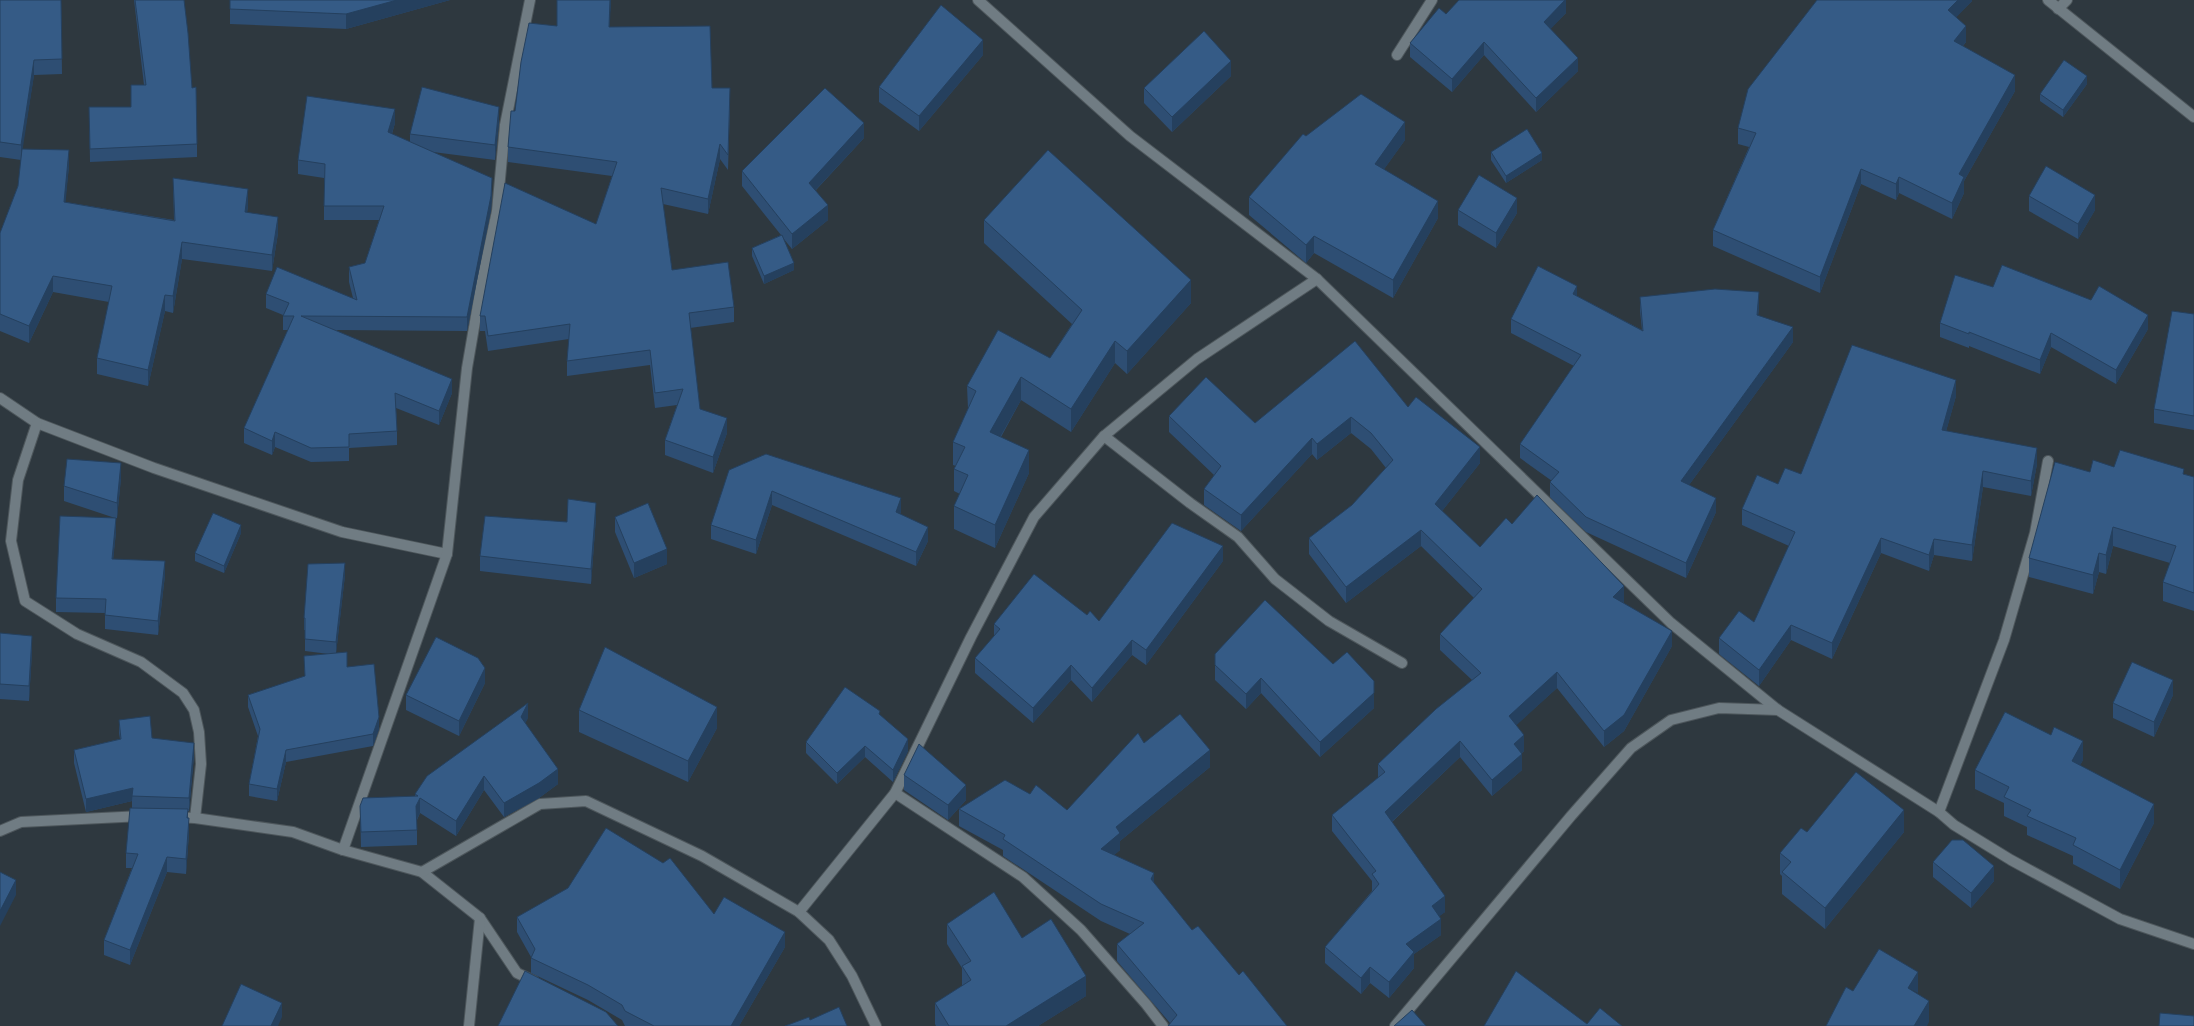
<svg xmlns="http://www.w3.org/2000/svg" width="2194" height="1026" font-family="Roboto,sans-serif">
	<style>
		.lines { fill: none; stroke-linecap: round; stroke-linejoin: round }
		.street-casing { stroke: #4d565b; stroke-width: 12 }
		.secondary-casing { stroke: #4d565b; stroke-width: 12 }
		.street { stroke: #707c83; stroke-width: 10 }
		.secondary { stroke: #707c83; stroke-width: 10 }
		.wall { fill: #2e4e73 }
		.shaded-wall { fill: #25405e }
		.building { fill: #355b86; stroke: #25405e }
	</style>
	<rect width="100%" height="100%" fill="#2e383f"/>
	<g class="lines">
		<!-- street casing -->
		<g class="street-casing">
			<g id="street">
				<polyline points="978,0 1130,136 1317,279 1671,623 1778,710 1939,812 1954,825 2011,860 2120,919 2194,944"/>
				<polyline points="2058,9 2067,0"/>
				<polyline points="1397,55 1432,0"/>
				<polyline points="0,398 37,423 154,468 342,532 447,554"/>
				<polyline points="37,423 18,480 11,541 25,601 77,634 141,662 183,693 194,710 199,732 201,764 195,818"/>
				<polyline points="1104,436 1190,503 1238,537 1275,579 1329,621 1402,663"/>
				<polyline points="895,793 1023,877 1081,930 1146,1004 1163,1026"/>
				<polyline points="1939,812 2004,640 2035,533 2048,461"/>
				<polyline points="174,817 195,818 293,832 343,850 422,872 480,918 517,973 534,981"/>
				<polyline points="0,831 21,822 142,816"/>
				<polyline points="343,850 447,554 467,368 482,281 497,211 505,125 530,0"/>
				<polyline points="422,872 540,804 586,801 702,856 799,912 829,940 852,976 876,1026"/>
				<polyline points="799,912 895,793 971,637 1034,517 1104,436 1197,359 1317,279"/>
				<polyline points="469,1026 480,918"/>
				<polyline points="1395,1026 1571,816 1631,748 1671,720 1719,708 1778,710"/>
			</g>
		</g>
		<!-- secondary casing -->
		<g class="secondary-casing">
			<polyline id="secondary" points="2048,0 2194,117"/>
		</g>
		<!-- street -->
		<use href="#street" class="street"/>
		<!-- secondary -->
		<use href="#secondary" class="secondary"/>
	</g>
	<!-- wall -->
	<g class="wall">
		<polygon points="0,0 61,0 62,74 34,75 22,149 69,166 65,202 174,220 173,178 248,205 247,213 278,233 272,271 182,259 173,313 165,311 148,386 97,374 97,358 109,302 53,292 29,343 0,331 0,233 18,186 21,160 0,157"/>
		<polygon points="134,0 184,0 192,88 197,144 197,157 90,162 89,107 131,107 144,85"/>
		<polygon points="230,0 450,0 346,29 230,24"/>
		<polygon points="557,0 611,0 609,27 712,88 730,103 728,170 720,159 708,214 663,204 672,270 734,307 734,322 690,328 700,409 727,433 713,473 665,455 665,440 677,405 655,408 650,365 567,376 567,361 569,339 488,351 485,331 480,331 480,316 596,224 612,176 508,162 508,147 515,111 557,26"/>
		<polygon points="1566,0 1566,13 1550,29 1578,71 1536,112 1484,55 1452,92 1410,57 1410,43 1446,14"/>
		<polygon points="1972,0 1972,1 1956,17 1966,42 1963,46 2015,91 1964,181 1964,193 1952,219 1899,193 1896,200 1861,184 1820,293 1713,246 1713,230 1749,147 1738,144 1738,128"/>
		<polygon points="983,55 919,131 879,102 879,87"/>
		<polygon points="1231,76 1172,132 1144,103 1144,88"/>
		<polygon points="2087,84 2063,117 2040,101 2040,94"/>
		<polygon points="499,122 495,160 433,152 492,192 491,210 467,331 336,330 452,393 439,425 396,408 397,431 397,445 349,448 349,461 311,462 275,447 272,455 244,443 244,428 288,330 283,330 283,315 266,308 266,294 353,298 349,282 349,267 365,263 379,220 324,220 324,178 298,174 298,160 395,123 392,134 410,142 410,134"/>
		<polygon points="1306,136 1405,140 1384,169 1438,218 1393,298 1314,253 1306,263 1249,215 1249,197"/>
		<polygon points="864,138 816,190 828,220 792,249 783,238 794,270 764,284 752,256 752,248 781,235 742,186 742,171"/>
		<polygon points="1491,152 1542,160 1506,183 1491,160"/>
		<polygon points="2029,196 2095,210 2078,239 2029,211"/>
		<polygon points="1458,210 1517,213 1496,248 1458,225"/>
		<polygon points="984,220 1191,303 1127,374 1115,363 1071,432 1021,400 1001,437 1029,473 995,548 954,529 954,506 960,494 954,491 954,469 956,466 953,465 953,442 968,409 967,386 1050,358 1072,324 984,243"/>
		<polygon points="1993,287 2148,329 2116,384 2051,347 2040,374 1969,346 1969,348 1940,337 1940,323"/>
		<polygon points="1577,296 1642,330 1640,311 1640,297 1759,307 1758,316 1793,342 1689,485 1716,512 1686,578 1586,532 1550,497 1550,482 1552,481 1520,458 1520,444 1574,366 1511,333 1511,319"/>
		<polygon points="2194,314 2194,430 2154,423 2154,409"/>
		<polygon points="1956,396 1946,431 2037,464 2031,496 1983,487 1972,561 1934,555 1929,571 1881,553 1832,659 1791,640 1759,686 1719,654 1719,638 1754,622 1789,546 1742,525 1742,509 1778,484 1801,474"/>
		<polygon points="1408,407 1480,463 1442,511 1480,547 1512,524 1624,602 1623,603 1672,646 1624,731 1604,747 1557,688 1516,725 1524,751 1522,753 1522,770 1492,796 1460,757 1392,822 1445,912 1439,916 1441,935 1414,954 1414,968 1389,998 1370,983 1361,994 1325,963 1325,947 1372,891 1372,881 1332,831 1332,815 1378,779 1378,764 1472,680 1440,650 1440,634 1474,598 1421,546 1346,603 1309,554 1309,538 1352,505 1386,468 1371,449 1351,433 1317,460 1312,454 1241,531 1204,505 1204,489 1214,475 1169,432 1169,416 1255,423"/>
		<polygon points="766,454 901,512 900,514 928,541 916,566 772,505 756,554 711,539 711,525"/>
		<polygon points="2114,467 2184,474 2194,477 2194,611 2163,601 2163,582 2170,563 2113,546 2106,574 2099,572 2093,594 2029,577 2029,558 2090,472"/>
		<polygon points="121,478 117,518 116,518 116,532 113,559 165,575 158,635 105,629 105,613 56,612 56,598 115,518 64,501 64,486"/>
		<polygon points="596,517 591,584 480,571 480,556"/>
		<polygon points="615,517 667,564 634,578 615,532"/>
		<polygon points="241,533 224,573 195,561 195,553"/>
		<polygon points="1223,561 1146,665 1132,655 1092,702 1071,680 1033,723 975,673 975,658 994,637 994,624 1087,615 1099,621"/>
		<polygon points="345,575 336,653 347,667 379,729 373,746 286,762 277,801 249,796 249,784 258,736 248,707 248,695 305,676 304,656 329,654 305,651 305,630 304,630 304,618"/>
		<polygon points="0,633 32,651 29,701 0,699"/>
		<polygon points="1215,654 1374,708 1320,757 1261,693 1246,709 1215,680"/>
		<polygon points="485,683 459,736 406,710 406,695"/>
		<polygon points="2173,695 2154,737 2113,718 2113,703"/>
		<polygon points="579,710 717,728 688,782 579,732"/>
		<polygon points="880,715 908,751 893,782 865,757 837,784 806,753 806,742"/>
		<polygon points="528,718 525,723 558,784 539,798 504,817 484,790 456,836 420,813 417,820 417,845 361,847 360,806 415,796 415,794"/>
		<polygon points="119,720 152,738 194,755 189,811 188,811 188,818 189,833 186,874 167,872 130,965 104,955 104,940 132,868 126,868 126,853 132,808 132,801 86,812 74,763 74,750 120,739 119,733"/>
		<polygon points="1144,743 1210,767 1120,841 1120,850 1114,855 1154,883 1192,930 1239,975 1287,1026 1170,1023 1117,961 1117,944 1130,934 1101,921 1003,856 1003,850 959,826 959,809 1030,794 1067,810"/>
		<polygon points="2083,760 2080,765 2154,823 2120,889 2073,864 2073,856 2027,835 2027,827 2004,816 2004,803 1975,789 1975,770"/>
		<polygon points="904,775 966,800 948,820 904,790"/>
		<polygon points="1807,832 1904,832 1825,929 1782,894 1782,876 1780,874 1780,853"/>
		<polygon points="1933,862 1994,881 1971,908 1933,877"/>
		<polygon points="714,914 785,947 739,1026 625,1026 622,1020 588,1000 531,973 531,957 517,932 517,917"/>
		<polygon points="947,924 1022,938 1086,996 1038,1026 936,1026 935,1024 935,1003 962,986 962,968 947,944"/>
	</g>
	<!-- shaded-wall -->
	<g class="shaded-wall">
		<polygon points="397,0 450,0 346,29 346,14"/>
		<polygon points="610,0 611,0 609,43 609,27"/>
		<polygon points="1565,0 1566,0 1566,13 1544,36 1544,22"/>
		<polygon points="1958,0 1972,0 1972,1 1948,26 1948,10"/>
		<polygon points="1966,26 1966,42 1954,56 1954,41"/>
		<polygon points="983,40 983,55 919,131 919,116"/>
		<polygon points="1484,42 1484,55 1452,92 1452,79"/>
		<polygon points="1578,58 1578,71 1536,112 1536,98"/>
		<polygon points="34,60 34,75 21,160 21,145"/>
		<polygon points="1231,61 1231,76 1172,132 1172,117"/>
		<polygon points="2015,75 2015,91 1964,181 1964,193 1952,219 1952,203 1959,174"/>
		<polygon points="2087,76 2087,84 2063,117 2063,110"/>
		<polygon points="499,107 499,122 495,160 495,145"/>
		<polygon points="395,109 395,123 388,146 388,132"/>
		<polygon points="1405,122 1405,140 1375,182 1375,164"/>
		<polygon points="864,123 864,138 809,197 809,183"/>
		<polygon points="720,144 720,159 708,214 708,199"/>
		<polygon points="69,150 69,166 64,219 64,202"/>
		<polygon points="1542,153 1542,160 1506,183 1506,176"/>
		<polygon points="1861,169 1861,184 1820,293 1820,277"/>
		<polygon points="1899,177 1899,193 1896,200 1896,184"/>
		<polygon points="492,178 492,192 491,210 467,331 467,317"/>
		<polygon points="248,189 248,205 245,229 245,212"/>
		<polygon points="2095,195 2095,210 2078,239 2078,224"/>
		<polygon points="1517,198 1517,213 1496,248 1496,233"/>
		<polygon points="1438,201 1438,218 1393,298 1393,280"/>
		<polygon points="828,205 828,220 792,249 792,234"/>
		<polygon points="278,217 278,233 272,271 272,255"/>
		<polygon points="1314,236 1314,253 1306,263 1306,245"/>
		<polygon points="182,242 182,259 173,313 173,296"/>
		<polygon points="794,263 794,270 764,284 764,276"/>
		<polygon points="53,276 53,292 29,343 29,326"/>
		<polygon points="1191,280 1191,303 1127,374 1127,351"/>
		<polygon points="1577,286 1577,301 1573,294"/>
		<polygon points="1759,292 1759,307 1757,330 1757,315"/>
		<polygon points="165,295 165,311 148,386 148,370"/>
		<polygon points="2148,315 2148,329 2116,384 2116,370"/>
		<polygon points="1793,327 1793,342 1681,496 1681,481"/>
		<polygon points="2051,333 2051,347 2040,374 2040,360"/>
		<polygon points="1115,341 1115,363 1071,432 1071,409"/>
		<polygon points="1021,377 1021,400 990,455 990,432"/>
		<polygon points="452,379 452,393 439,425 439,411"/>
		<polygon points="1956,380 1956,396 1942,446 1942,430"/>
		<polygon points="1351,417 1351,433 1317,460 1317,444"/>
		<polygon points="727,418 727,433 713,473 713,457"/>
		<polygon points="275,432 275,447 272,455 272,441"/>
		<polygon points="1312,438 1312,454 1241,531 1241,515"/>
		<polygon points="1480,447 1480,463 1435,520 1435,504"/>
		<polygon points="2037,448 2037,464 2031,496 2031,481"/>
		<polygon points="1029,450 1029,473 995,548 995,525"/>
		<polygon points="121,463 121,478 117,518 117,503"/>
		<polygon points="1983,471 1983,487 1972,561 1972,545"/>
		<polygon points="772,491 772,505 756,554 756,540"/>
		<polygon points="901,498 901,512 896,526 896,512"/>
		<polygon points="1716,498 1716,512 1686,578 1686,563"/>
		<polygon points="596,503 596,517 591,584 591,569"/>
		<polygon points="116,518 116,532 112,573 112,559"/>
		<polygon points="241,525 241,533 224,573 224,566"/>
		<polygon points="928,527 928,541 916,566 916,552"/>
		<polygon points="2113,527 2113,546 2106,574 2106,555"/>
		<polygon points="1421,530 1421,546 1346,603 1346,587"/>
		<polygon points="1881,538 1881,553 1832,659 1832,643"/>
		<polygon points="1934,539 1934,555 1929,571 1929,555"/>
		<polygon points="1223,546 1223,561 1146,665 1146,650"/>
		<polygon points="667,549 667,564 634,578 634,563"/>
		<polygon points="2099,553 2099,572 2093,594 2093,575"/>
		<polygon points="165,561 165,575 158,635 158,621"/>
		<polygon points="345,563 345,575 336,654 336,642"/>
		<polygon points="1624,586 1624,602 1613,613 1613,597"/>
		<polygon points="1791,625 1791,640 1759,686 1759,670"/>
		<polygon points="1672,631 1672,646 1624,731 1604,747 1604,731"/>
		<polygon points="32,636 32,651 29,701 29,686"/>
		<polygon points="1132,640 1132,655 1092,702 1092,688"/>
		<polygon points="1071,665 1071,680 1033,723 1033,708"/>
		<polygon points="485,668 485,683 459,736 459,721"/>
		<polygon points="1557,672 1557,688 1509,732 1509,716"/>
		<polygon points="1261,678 1261,693 1246,709 1246,694"/>
		<polygon points="2173,680 2173,695 2154,737 2154,722"/>
		<polygon points="1374,693 1374,708 1320,757 1320,742"/>
		<polygon points="528,703 528,718 521,732 521,717"/>
		<polygon points="717,707 717,728 688,782 688,761"/>
		<polygon points="379,717 379,729 373,746 373,734"/>
		<polygon points="1524,735 1524,751 1514,760 1514,744"/>
		<polygon points="908,739 908,751 893,782 893,770"/>
		<polygon points="1460,741 1460,757 1385,828 1385,812"/>
		<polygon points="2083,741 2083,760 2072,780 2072,761"/>
		<polygon points="194,743 194,755 189,811 189,798"/>
		<polygon points="865,746 865,757 837,784 837,773"/>
		<polygon points="286,750 286,762 277,801 277,789"/>
		<polygon points="1210,750 1210,767 1120,841 1120,850 1101,867 1101,849 1116,827"/>
		<polygon points="1522,754 1522,770 1492,796 1492,780"/>
		<polygon points="558,769 558,784 539,798 504,817 504,803"/>
		<polygon points="484,776 484,790 456,836 456,821"/>
		<polygon points="966,785 966,800 948,820 948,805"/>
		<polygon points="133,788 132,801 86,812 86,799"/>
		<polygon points="420,798 420,813 416,821 416,806"/>
		<polygon points="2154,804 2154,823 2120,889 2120,870"/>
		<polygon points="1904,810 1904,832 1825,929 1825,908"/>
		<polygon points="189,818 189,833 186,874 186,859"/>
		<polygon points="167,857 167,872 130,965 130,950"/>
		<polygon points="1994,866 1994,881 1971,908 1971,893"/>
		<polygon points="1154,873 1154,890 1151,879"/>
		<polygon points="16,880 16,895 0,926 0,911"/>
		<polygon points="1445,896 1445,912 1432,922 1432,906"/>
		<polygon points="1441,919 1441,935 1414,954 1414,968 1389,998 1389,982 1406,944"/>
		<polygon points="785,932 785,947 739,1026 731,1026"/>
		<polygon points="1370,967 1370,983 1361,994 1361,978"/>
		<polygon points="1918,972 1918,993 1908,988"/>
		<polygon points="1086,976 1086,996 1038,1026 1006,1026"/>
		<polygon points="1929,1001 1929,1022 1927,1026 1914,1026"/>
		<polygon points="282,1003 282,1017 278,1026 271,1026"/>
	</g>
	<!-- building -->
	<g class="building">
		<polygon points="0,0 61,0 62,59 34,60 21,145 0,142"/>
		<polygon points="135,0 184,0 188,33 192,88 196,87 197,144 90,149 89,107 131,107 131,85 146,85"/>
		<polygon points="230,0 397,0 346,14 230,9"/>
		<polygon points="557,0 610,0 609,27 710,26 712,88 730,88 728,155 720,144 708,199 661,188 672,270 728,262 734,307 689,313 700,409 727,418 713,457 665,440 683,389 655,393 650,350 567,361 570,324 488,336 485,316 480,316 505,183 596,224 617,162 508,147 511,111 515,111 521,62 529,23 557,26"/>
		<polygon points="1459,0 1565,0 1544,22 1578,58 1536,98 1484,42 1452,79 1410,43 1439,8 1446,14"/>
		<polygon points="1817,0 1958,0 1948,10 1966,26 1954,41 2015,75 1959,174 1964,177 1952,203 1899,177 1896,184 1861,169 1820,277 1713,230 1756,133 1738,128 1748,89"/>
		<polygon points="941,5 983,40 919,116 879,87"/>
		<polygon points="1204,31 1231,61 1172,117 1144,88"/>
		<polygon points="2064,60 2087,76 2063,110 2040,94"/>
		<polygon points="422,87 499,107 495,145 410,134"/>
		<polygon points="825,88 864,123 809,183 828,205 792,234 742,171"/>
		<polygon points="1361,94 1405,122 1375,164 1438,201 1393,280 1314,236 1306,245 1249,197 1303,134 1306,136"/>
		<polygon points="307,96 395,109 388,132 492,178 491,196 467,317 301,316 452,379 439,411 395,393 397,431 349,434 349,447 311,448 275,432 272,441 244,428 294,316 283,316 289,303 266,294 277,267 357,300 349,267 365,263 384,206 324,206 325,164 298,160"/>
		<polygon points="1527,129 1542,153 1506,176 1491,152"/>
		<polygon points="22,149 69,150 64,202 175,221 173,178 248,189 245,212 278,217 272,255 182,242 173,296 165,295 148,370 97,358 112,286 53,276 29,326 0,314 0,233 18,186"/>
		<polygon points="1048,150 1191,280 1127,351 1115,341 1071,409 1021,377 990,432 1029,450 995,525 954,506 968,475 954,469 965,447 953,442 976,391 967,386 998,330 1050,358 1082,310 984,220"/>
		<polygon points="2046,166 2095,195 2078,224 2029,196"/>
		<polygon points="1479,175 1517,198 1496,233 1458,210"/>
		<polygon points="782,235 794,263 764,276 752,248"/>
		<polygon points="2002,265 2091,300 2099,286 2148,315 2116,370 2051,333 2040,360 1969,332 1969,334 1940,323 1955,275 1993,287"/>
		<polygon points="1538,266 1577,286 1573,294 1643,331 1640,297 1715,289 1759,292 1757,315 1793,327 1681,481 1716,498 1686,563 1586,517 1550,482 1559,472 1520,444 1581,355 1511,319"/>
		<polygon points="2172,311 2194,314 2194,416 2154,409"/>
		<polygon points="1355,341 1408,407 1416,397 1480,447 1435,504 1480,547 1506,518 1512,524 1537,495 1624,586 1613,597 1672,631 1624,715 1604,731 1557,672 1509,716 1524,735 1514,744 1522,754 1492,780 1460,741 1385,812 1445,896 1432,906 1441,919 1406,944 1414,952 1389,982 1370,967 1361,978 1325,947 1379,884 1372,874 1376,871 1332,815 1385,772 1378,764 1436,709 1481,673 1440,634 1482,589 1421,530 1346,587 1309,538 1352,505 1393,460 1371,433 1351,417 1317,444 1312,438 1241,515 1204,489 1221,466 1169,416 1206,377 1255,423"/>
		<polygon points="1852,345 1956,380 1942,430 2037,448 2031,481 1983,471 1972,545 1934,539 1929,555 1881,538 1832,643 1791,625 1759,670 1719,638 1739,611 1754,622 1795,532 1742,509 1757,475 1778,484 1785,468 1801,474"/>
		<polygon points="2120,450 2184,469 2183,474 2194,477 2194,593 2163,582 2176,546 2113,527 2106,555 2099,553 2093,575 2029,558 2055,462 2090,472 2093,460 2114,467"/>
		<polygon points="766,454 901,498 896,512 928,527 916,552 772,491 756,540 711,525 729,470"/>
		<polygon points="67,459 121,463 117,503 64,486"/>
		<polygon points="568,499 596,503 591,569 480,556 485,516 567,522"/>
		<polygon points="648,503 667,549 634,563 615,517"/>
		<polygon points="213,513 241,525 224,566 195,553"/>
		<polygon points="60,516 116,518 112,559 165,561 158,621 105,615 106,599 56,598"/>
		<polygon points="1172,523 1223,546 1146,650 1132,640 1092,688 1071,665 1033,708 975,658 1000,629 994,624 1034,574 1087,615 1090,611 1099,621"/>
		<polygon points="345,563 336,642 305,639 305,618 304,618 308,564"/>
		<polygon points="1265,600 1333,664 1347,652 1374,681 1374,693 1320,742 1261,678 1246,694 1215,665 1215,654"/>
		<polygon points="0,633 32,636 29,686 0,684"/>
		<polygon points="436,637 478,658 485,668 459,721 406,695"/>
		<polygon points="605,647 717,707 688,761 579,710"/>
		<polygon points="347,652 347,667 374,664 379,717 373,734 286,750 277,789 249,784 260,729 248,695 305,676 304,656"/>
		<polygon points="2132,662 2173,680 2154,722 2113,703"/>
		<polygon points="845,687 880,711 879,714 908,739 893,770 865,746 837,773 806,742"/>
		<polygon points="528,703 521,717 558,769 539,783 504,803 484,776 456,821 420,798 416,806 417,830 361,832 360,806 363,798 418,796 415,794 427,776"/>
		<polygon points="2005,712 2051,735 2054,727 2083,741 2072,761 2154,804 2120,870 2073,845 2076,838 2027,816 2031,810 2004,797 2009,787 1975,770"/>
		<polygon points="1180,714 1210,750 1116,827 1120,833 1101,849 1154,873 1151,879 1192,930 1198,926 1239,975 1243,971 1287,1026 1168,1026 1177,1015 1117,944 1144,923 1101,904 1003,839 1005,835 959,809 1005,780 1030,794 1036,785 1067,810 1138,733 1144,743"/>
		<polygon points="150,716 152,738 194,743 189,798 132,796 133,788 86,799 74,750 121,739 119,720"/>
		<polygon points="919,744 966,785 948,805 904,775"/>
		<polygon points="1856,772 1904,810 1825,908 1782,872 1791,862 1780,853 1801,828 1807,832"/>
		<polygon points="130,808 188,809 187,818 189,818 186,859 167,857 130,950 104,940 138,854 126,853"/>
		<polygon points="606,828 663,863 670,858 714,914 724,897 785,932 731,1026 654,1026 625,1011 622,1005 588,985 531,958 535,949 517,917 568,888"/>
		<polygon points="1952,840 1963,840 1994,866 1971,893 1933,862"/>
		<polygon points="0,872 16,880 0,911"/>
		<polygon points="994,892 1022,938 1051,919 1086,976 1006,1026 949,1026 935,1003 971,980 962,966 971,961 947,924"/>
		<polygon points="1879,949 1918,972 1908,988 1929,1001 1914,1026 1826,1026 1846,987 1853,991"/>
		<polygon points="525,971 606,1012 618,1026 498,1026"/>
		<polygon points="1516,971 1587,1024 1600,1008 1622,1026 1484,1026"/>
		<polygon points="241,984 282,1003 271,1026 222,1026"/>
		<polygon points="839,1007 847,1026 785,1026 809,1017 810,1020"/>
		<polygon points="1412,1010 1426,1026 1394,1026"/>
		<polygon points="2160,1013 2194,1016 2194,1026 2159,1026"/>
	</g>
</svg>
